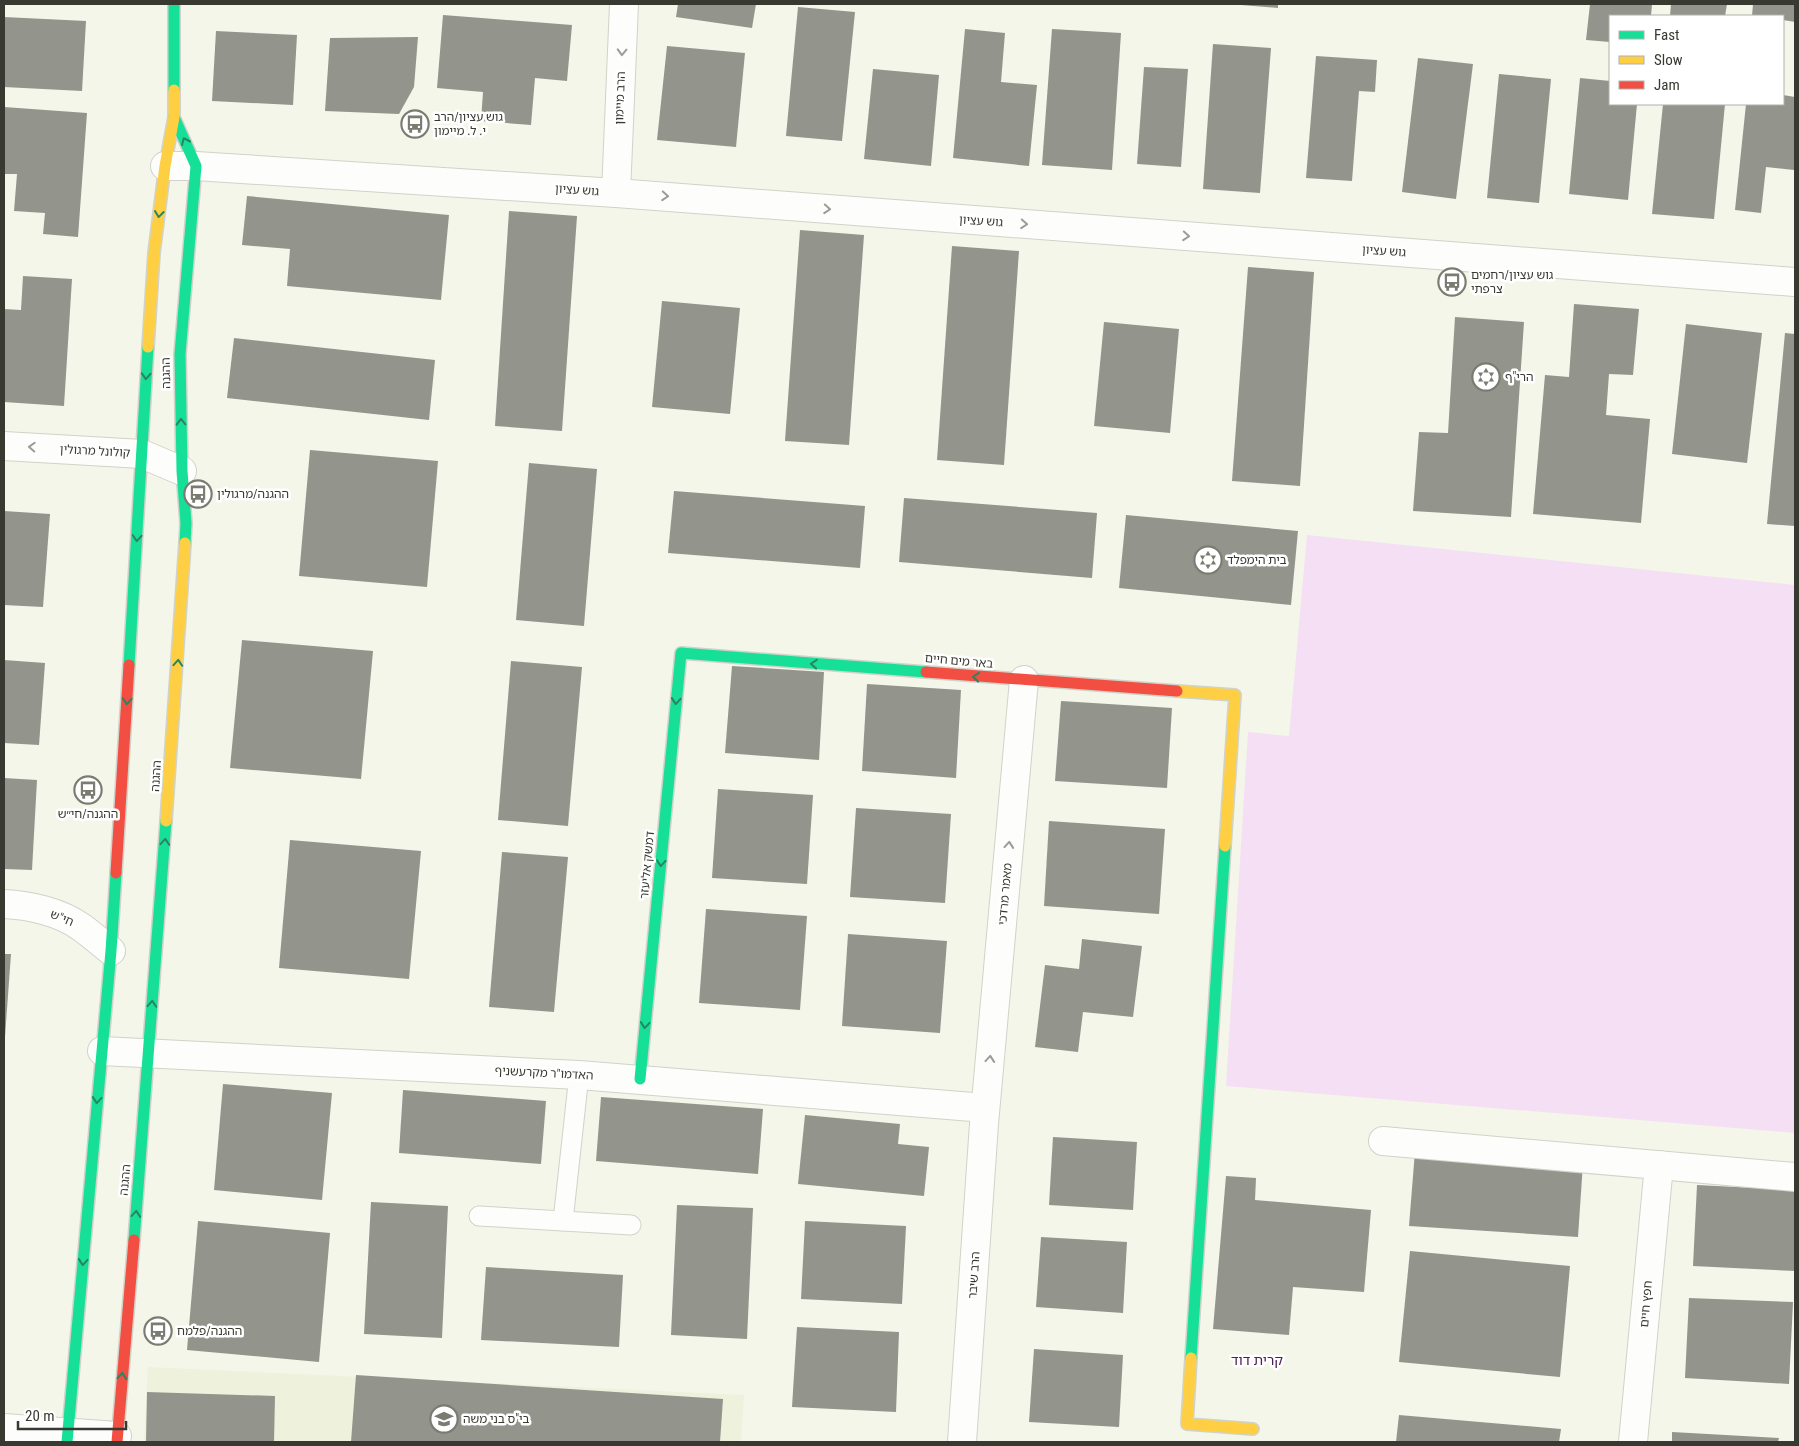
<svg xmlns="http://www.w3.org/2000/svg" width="1799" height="1446" font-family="'Roboto Condensed','Noto Sans Hebrew',sans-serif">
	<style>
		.built { fill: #eef1dc }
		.green { fill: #f5dff4 }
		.building { fill: #93948c }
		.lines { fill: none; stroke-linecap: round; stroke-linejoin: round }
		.lane-casing { stroke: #d1d2c9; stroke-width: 21 }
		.street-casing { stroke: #d1d2c9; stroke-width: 30 }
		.fast-casing { stroke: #d1d2c9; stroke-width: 14 }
		.slow-casing { stroke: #d1d2c9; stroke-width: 14 }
		.jam-casing { stroke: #d1d2c9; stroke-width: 14 }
		.lane { stroke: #fdfefc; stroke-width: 19 }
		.street { stroke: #fdfefc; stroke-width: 28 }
		.fast { stroke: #16e098; stroke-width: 11 }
		.slow { stroke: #ffcf43; stroke-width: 11 }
		.jam { stroke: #f24e42; stroke-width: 11 }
		.oneway { stroke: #9a9c96 }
		.oneway2 { stroke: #29845f }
		.labels { text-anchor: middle; stroke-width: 5; stroke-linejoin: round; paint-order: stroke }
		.street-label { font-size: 12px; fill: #383930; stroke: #fff }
		.poi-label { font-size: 12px; fill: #383930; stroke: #fff; text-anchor: start }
		.neighbourhood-label { font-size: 14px; fill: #4c2155; stroke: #fff }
	</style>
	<rect width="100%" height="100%" fill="#f4f6ea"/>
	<!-- built -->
	<polygon class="built" points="148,1367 744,1395 741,1442 144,1442"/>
	<!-- green -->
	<polygon class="green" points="1307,535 1795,585 1795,1133 1226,1086 1248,732 1289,736"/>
	<!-- building -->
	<g class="building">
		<polygon points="678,4 756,4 752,28 676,17"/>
		<polygon points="1241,4 1278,4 1278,8 1241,5"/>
		<polygon points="1590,4 1652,4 1651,16 1610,16 1610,42 1586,40"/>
		<polygon points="1671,4 1727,4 1725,16 1670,16"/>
		<polygon points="1753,4 1795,4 1795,22 1783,20 1783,16 1752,16"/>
		<polygon points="798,7 855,12 842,141 786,136"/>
		<polygon points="443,15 572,25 567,81 535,78 531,125 481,121 483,92 437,88"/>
		<polygon points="4,17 86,21 82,91 4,87"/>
		<polygon points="965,29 1005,33 1001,82 1037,85 1029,166 953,158"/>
		<polygon points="1052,29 1121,33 1112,170 1042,165"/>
		<polygon points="216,31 297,35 293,105 212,101"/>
		<polygon points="418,37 414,87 399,114 325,111 330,38"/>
		<polygon points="1213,44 1271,48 1260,193 1203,189"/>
		<polygon points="667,46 745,53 736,147 657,140"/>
		<polygon points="1316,56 1377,60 1375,92 1359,91 1352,181 1306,178"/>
		<polygon points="1418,58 1473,64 1456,199 1402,192"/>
		<polygon points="1144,67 1188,69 1181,167 1137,164"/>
		<polygon points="873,69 939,75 931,166 864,159"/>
		<polygon points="1499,74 1551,79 1539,203 1487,198"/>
		<polygon points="1580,78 1610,81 1610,104 1637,104 1628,200 1569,194"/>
		<polygon points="1783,95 1795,97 1794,170 1766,167 1761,213 1735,210 1746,104 1783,104"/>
		<polygon points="1663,104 1725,104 1714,219 1652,214"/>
		<polygon points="4,107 87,113 78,237 43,234 45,213 14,211 17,174 4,174"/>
		<polygon points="247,196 449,215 441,300 287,286 290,249 242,245"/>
		<polygon points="509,211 577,216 562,431 495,426"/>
		<polygon points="800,230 864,235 849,445 785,441"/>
		<polygon points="952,246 1019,251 1004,465 937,460"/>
		<polygon points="1248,267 1314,272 1300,486 1232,481"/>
		<polygon points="23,276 72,279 64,406 4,402 4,309 21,310"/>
		<polygon points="662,301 740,308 730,414 652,407"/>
		<polygon points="1574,304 1639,309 1633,375 1609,374 1606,415 1650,419 1641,523 1533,514 1545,375 1569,377"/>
		<polygon points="1455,317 1524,322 1511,517 1413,511 1419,432 1448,433"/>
		<polygon points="1104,322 1179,329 1170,433 1094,426"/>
		<polygon points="1686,324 1762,333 1747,463 1672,454"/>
		<polygon points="1785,333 1795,334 1795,526 1767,524"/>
		<polygon points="234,338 435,360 429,420 227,398"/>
		<polygon points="310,450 438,461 427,587 299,576"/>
		<polygon points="529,463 597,469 584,626 516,620"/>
		<polygon points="674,491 865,506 860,568 668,553"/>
		<polygon points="904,498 1097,513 1092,578 899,562"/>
		<polygon points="4,511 50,514 43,607 4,605"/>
		<polygon points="1126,515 1298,531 1291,605 1119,588"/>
		<polygon points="242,640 373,651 361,779 230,768"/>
		<polygon points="4,660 45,663 39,745 4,743"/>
		<polygon points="511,661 582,667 568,826 498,820"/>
		<polygon points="732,666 824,672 819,760 725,753"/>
		<polygon points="867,684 961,690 956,778 862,771"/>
		<polygon points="1061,701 1172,708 1167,788 1055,781"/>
		<polygon points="4,778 37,780 32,870 4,869"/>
		<polygon points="718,789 813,795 807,884 712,878"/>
		<polygon points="856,808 951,814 945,903 850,897"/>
		<polygon points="1049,821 1165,829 1159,914 1044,906"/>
		<polygon points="290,840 421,851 409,979 279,968"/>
		<polygon points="502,852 568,857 554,1012 489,1007"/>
		<polygon points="706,909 807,916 800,1010 699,1003"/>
		<polygon points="848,934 947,941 940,1033 842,1026"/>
		<polygon points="1082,939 1142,946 1133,1017 1083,1012 1078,1052 1035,1047 1045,965 1079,969"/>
		<polygon points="4,954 11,954 5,1037 4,1037"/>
		<polygon points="223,1084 332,1093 322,1200 214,1190"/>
		<polygon points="403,1090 546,1101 541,1164 399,1153"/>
		<polygon points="601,1097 763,1109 758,1174 596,1161"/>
		<polygon points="805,1115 900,1124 898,1144 929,1147 924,1196 798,1184"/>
		<polygon points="1053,1137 1137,1142 1133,1210 1049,1205"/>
		<polygon points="1415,1151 1583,1163 1578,1237 1409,1226"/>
		<polygon points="1226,1176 1256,1178 1255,1200 1371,1210 1364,1292 1293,1287 1289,1335 1213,1329"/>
		<polygon points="1697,1185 1795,1190 1795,1271 1693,1266"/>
		<polygon points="371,1202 448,1206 442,1338 364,1334"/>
		<polygon points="677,1205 753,1208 747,1339 671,1335"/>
		<polygon points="198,1221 330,1233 319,1362 187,1350"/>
		<polygon points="805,1221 906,1226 902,1304 801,1299"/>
		<polygon points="1041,1237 1127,1242 1123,1313 1036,1307"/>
		<polygon points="1410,1251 1570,1266 1560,1377 1399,1362"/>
		<polygon points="486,1267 623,1275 619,1347 481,1340"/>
		<polygon points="1689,1298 1793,1302 1789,1384 1685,1378"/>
		<polygon points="797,1327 899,1332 896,1412 792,1407"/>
		<polygon points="1034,1349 1123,1355 1119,1427 1029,1422"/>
		<polygon points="356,1375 723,1399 720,1442 351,1442"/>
		<polygon points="147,1392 275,1396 274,1442 146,1442"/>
		<polygon points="1399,1415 1561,1429 1559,1442 1396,1442"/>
		<polygon points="1672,1432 1779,1438 1778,1442 1672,1442"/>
	</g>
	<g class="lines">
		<!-- lane casing -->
		<g class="lane-casing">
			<g id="lane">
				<polyline points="479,1216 631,1225"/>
				<polyline points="563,1221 579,1075"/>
			</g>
		</g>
		<!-- street casing -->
		<g class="street-casing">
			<g id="street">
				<polyline points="165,166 196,166 616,193 1795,282"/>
				<polyline points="616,193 624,4"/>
				<polyline points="4,446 142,454 182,471"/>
				<path d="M4 904C29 905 60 912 81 927 91 934 101 943 111 951"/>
				<polyline points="102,1051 579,1075 985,1108"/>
				<polyline points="1383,1141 1795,1177"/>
				<polyline points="4,1428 117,1436"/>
				<polyline points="962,1442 984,1124 1024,680"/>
				<polyline points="1633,1442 1659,1165"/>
			</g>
		</g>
		<!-- fast casing -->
		<g class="fast-casing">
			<g id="fast">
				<polyline points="174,4 174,90"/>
				<polyline points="174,117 196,166 180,354 182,471 186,523 185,543"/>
				<polyline points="129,665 148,347"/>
				<polyline points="640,1079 681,653 926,672"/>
				<polyline points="134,1240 166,821"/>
				<polyline points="1191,1358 1225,846"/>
				<polyline points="67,1442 111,951 116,873"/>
			</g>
		</g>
		<!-- slow casing -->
		<g class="slow-casing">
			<g id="slow">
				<polyline points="148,347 154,253 165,166 174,117 174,90"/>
				<polyline points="1177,691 1235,695 1225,846"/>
				<polyline points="166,821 185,543"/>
				<polyline points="1191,1358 1187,1424 1253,1429"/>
			</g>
		</g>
		<!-- jam casing -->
		<g class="jam-casing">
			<g id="jam">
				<polyline points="926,672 1177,691"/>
				<polyline points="116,873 129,665"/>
				<polyline points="117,1442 134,1240"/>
			</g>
		</g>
		<!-- lane -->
		<use href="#lane" class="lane"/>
		<!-- street -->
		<use href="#street" class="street"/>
		<!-- fast -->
		<use href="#fast" class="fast"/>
		<!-- slow -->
		<use href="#slow" class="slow"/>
		<!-- jam -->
		<use href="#jam" class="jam"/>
	</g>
	<!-- one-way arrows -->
	<defs><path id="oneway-chevron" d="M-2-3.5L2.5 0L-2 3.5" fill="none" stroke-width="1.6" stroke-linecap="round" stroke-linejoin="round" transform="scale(1.25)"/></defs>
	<g class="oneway">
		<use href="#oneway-chevron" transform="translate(622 52) rotate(92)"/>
		<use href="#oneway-chevron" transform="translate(665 196) rotate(4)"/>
		<use href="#oneway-chevron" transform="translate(827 209) rotate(4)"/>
		<use href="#oneway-chevron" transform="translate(1024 224) rotate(4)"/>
		<use href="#oneway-chevron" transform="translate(1186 236) rotate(4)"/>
		<use href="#oneway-chevron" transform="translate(32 447) rotate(-177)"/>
		<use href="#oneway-chevron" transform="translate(1009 845) rotate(-85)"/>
		<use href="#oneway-chevron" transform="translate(990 1059) rotate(-85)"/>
	</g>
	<g class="oneway2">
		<use href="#oneway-chevron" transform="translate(185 141) rotate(-114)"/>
		<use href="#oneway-chevron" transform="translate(159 214) rotate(97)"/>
		<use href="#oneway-chevron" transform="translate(146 376) rotate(93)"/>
		<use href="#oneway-chevron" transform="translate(181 422) rotate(-91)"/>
		<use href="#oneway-chevron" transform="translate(137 538) rotate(94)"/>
		<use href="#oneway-chevron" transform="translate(178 663) rotate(-86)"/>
		<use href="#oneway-chevron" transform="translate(814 664) rotate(-175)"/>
		<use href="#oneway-chevron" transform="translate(976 677) rotate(-175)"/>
		<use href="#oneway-chevron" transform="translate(127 701) rotate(94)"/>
		<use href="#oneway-chevron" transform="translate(676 701) rotate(95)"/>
		<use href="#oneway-chevron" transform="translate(165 842) rotate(-86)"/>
		<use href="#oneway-chevron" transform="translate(661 863) rotate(95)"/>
		<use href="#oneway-chevron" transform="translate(152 1004) rotate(-86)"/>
		<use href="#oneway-chevron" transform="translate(645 1025) rotate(95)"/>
		<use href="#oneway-chevron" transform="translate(97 1100) rotate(95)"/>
		<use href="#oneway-chevron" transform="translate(136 1214) rotate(-85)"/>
		<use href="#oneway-chevron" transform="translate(83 1262) rotate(95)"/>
		<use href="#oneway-chevron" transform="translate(122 1376) rotate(-85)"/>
	</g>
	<!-- icons -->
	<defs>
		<g id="bus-ring" transform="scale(1.4375)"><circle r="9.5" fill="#fff" stroke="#7a7b71" stroke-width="1.5"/><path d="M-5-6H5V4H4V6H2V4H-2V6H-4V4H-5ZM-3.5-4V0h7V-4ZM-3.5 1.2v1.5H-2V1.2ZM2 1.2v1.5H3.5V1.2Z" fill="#7a7b71"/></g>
		<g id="synagogue-ring" transform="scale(1.4375)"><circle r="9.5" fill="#fff" stroke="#7a7b71" stroke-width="1.5"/><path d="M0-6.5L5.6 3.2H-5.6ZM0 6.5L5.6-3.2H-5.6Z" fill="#7a7b71"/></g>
		<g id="school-ring" transform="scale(1.4375)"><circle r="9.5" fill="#fff" stroke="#7a7b71" stroke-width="1.5"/><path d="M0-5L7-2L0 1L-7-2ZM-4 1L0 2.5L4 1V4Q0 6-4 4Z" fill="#7a7b71"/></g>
	</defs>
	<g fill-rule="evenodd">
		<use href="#bus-ring" x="415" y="124"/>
		<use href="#bus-ring" x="1452" y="282"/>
		<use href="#synagogue-ring" x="1486" y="377"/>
		<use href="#bus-ring" x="198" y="494"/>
		<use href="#synagogue-ring" x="1208" y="560"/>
		<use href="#bus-ring" x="88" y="790"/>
		<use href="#bus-ring" x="158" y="1331"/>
		<use href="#school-ring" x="444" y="1419"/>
	</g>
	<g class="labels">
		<!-- street labels -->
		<g class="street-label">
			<text transform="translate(620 98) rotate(-88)" y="4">הרב מיימון</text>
			<text transform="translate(577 190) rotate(4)" y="4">גוש עציון</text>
			<text transform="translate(981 221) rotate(4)" y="4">גוש עציון</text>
			<text transform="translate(1384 251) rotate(4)" y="4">גוש עציון</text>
			<text transform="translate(166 373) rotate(-91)" y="4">ההגנה</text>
			<text transform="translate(95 451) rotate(3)" y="4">קולונל מרגולין</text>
			<text transform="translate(959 661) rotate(5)" y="4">באר מים חיים</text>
			<text transform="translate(156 776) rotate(-86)" y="4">ההגנה</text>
			<text transform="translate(647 865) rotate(-85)" y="4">דמשק אליעזר</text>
			<text transform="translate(1005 894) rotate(-85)" y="4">מאמר מרדכי</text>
			<text transform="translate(62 918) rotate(23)" y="4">חי"ש</text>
			<text transform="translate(544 1073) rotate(3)" y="4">האדמו"ר מקרעשניף</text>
			<text transform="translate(125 1180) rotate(-85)" y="4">ההגנה</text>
			<text transform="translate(974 1275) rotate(-86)" y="4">הרב שיבר</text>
			<text transform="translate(1646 1304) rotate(-85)" y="4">חפץ חיים</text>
		</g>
		<!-- poi labels -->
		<g class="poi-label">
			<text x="434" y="121">גוש עציון/הרב<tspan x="434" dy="14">י. ל. מיימון</tspan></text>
			<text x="1471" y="279">גוש עציון/רחמים<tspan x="1471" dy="14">צרפתי</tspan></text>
			<text x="1505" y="381">הרי"ף</text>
			<text x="217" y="498">ההגנה/מרגולין</text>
			<text x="1227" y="564">בית הימפלד</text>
			<text x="88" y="818" text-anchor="middle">ההגנה/חי״ש</text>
			<text x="177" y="1335">ההגנה/פלמח</text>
			<text x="463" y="1423">בי"ס בני משה</text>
		</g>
		<!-- neighbourhood labels -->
		<g class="neighbourhood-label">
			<text x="1257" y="1365">קרית דוד</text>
		</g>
	</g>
	<!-- border -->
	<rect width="1799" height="1446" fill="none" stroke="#383930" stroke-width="10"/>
	<!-- legend -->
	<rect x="1609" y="15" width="175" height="90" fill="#ffffff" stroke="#afb0ac"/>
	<rect x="1619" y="31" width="25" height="8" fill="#16e098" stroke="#afb0ac"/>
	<text x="1654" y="40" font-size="15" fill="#383930">Fast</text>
	<rect x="1619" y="56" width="25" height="8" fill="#ffcf43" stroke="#afb0ac"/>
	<text x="1654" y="65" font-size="15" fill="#383930">Slow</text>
	<rect x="1619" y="81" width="25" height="8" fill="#f24e42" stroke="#afb0ac"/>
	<text x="1654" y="90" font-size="15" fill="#383930">Jam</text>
	<!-- scale -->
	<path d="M18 1421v8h108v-8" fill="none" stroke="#383930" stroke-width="2.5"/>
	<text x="25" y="1421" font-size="15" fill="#383930" stroke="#ffffff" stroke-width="4" paint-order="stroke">20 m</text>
</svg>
